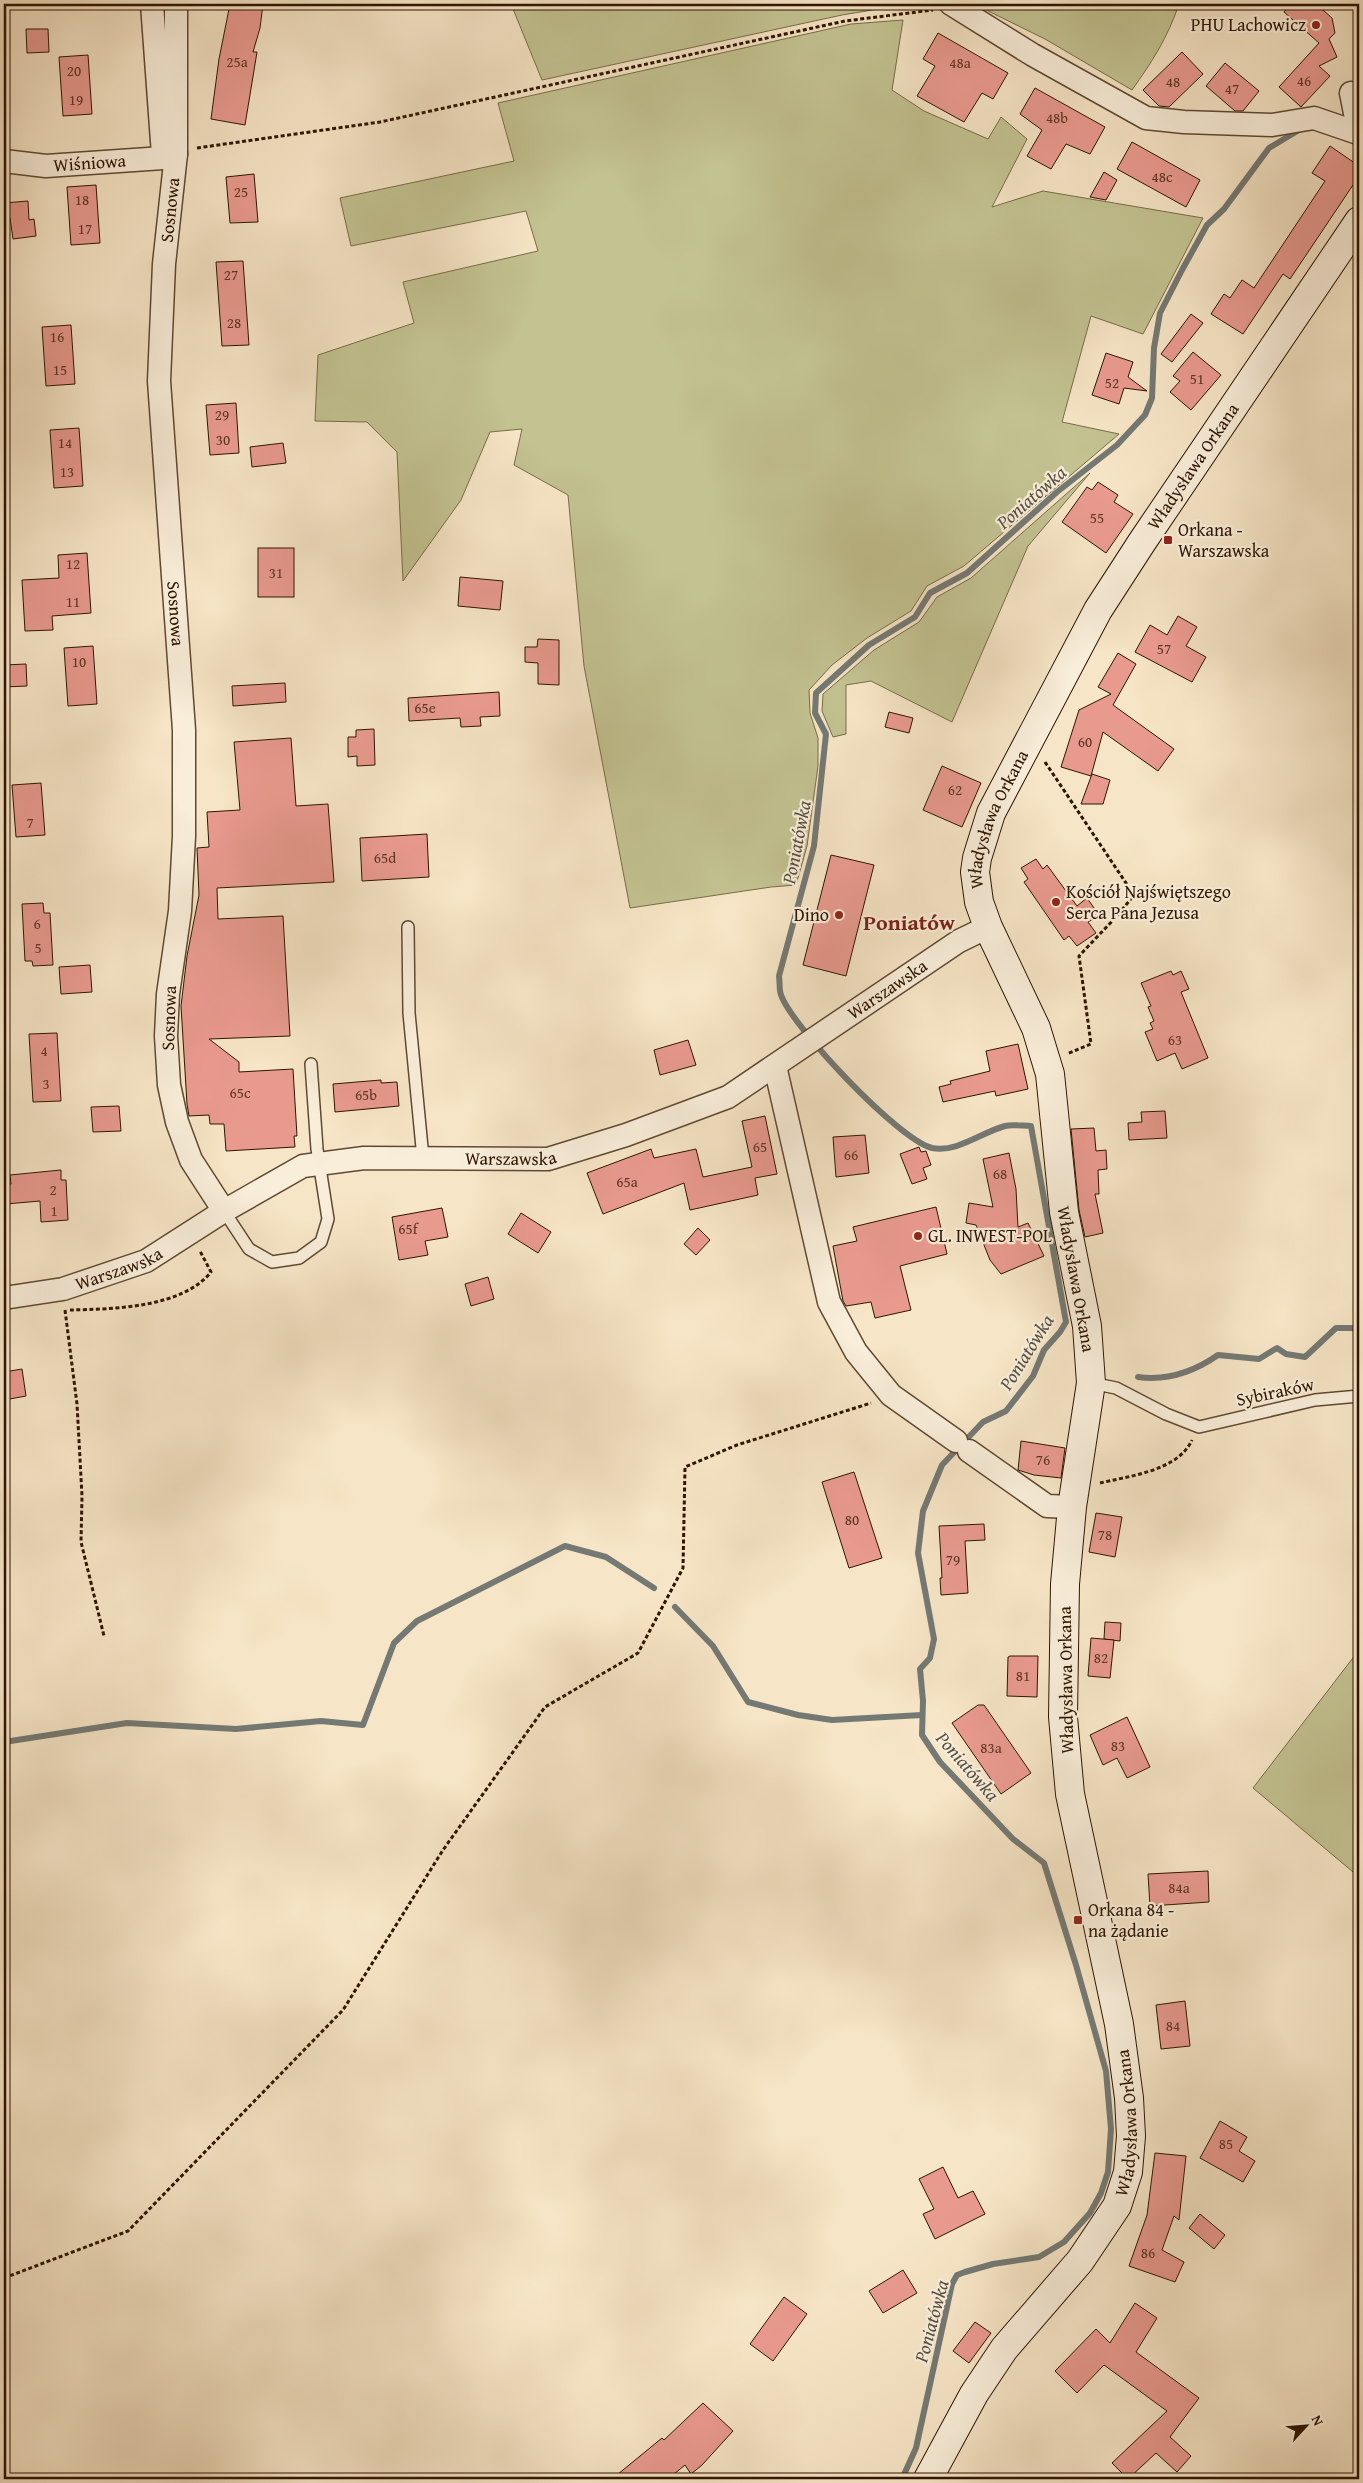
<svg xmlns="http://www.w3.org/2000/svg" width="1363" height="2483" font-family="'Gentium Book Plus',serif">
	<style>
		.green { fill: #c3c291; stroke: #786c48 }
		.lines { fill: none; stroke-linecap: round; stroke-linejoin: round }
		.stream { stroke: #747974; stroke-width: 6 }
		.building { fill: #e99a8f; stroke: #2e1500 }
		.lane-casing { stroke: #604932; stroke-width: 14 }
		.street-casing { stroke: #604932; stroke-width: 25 }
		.secondary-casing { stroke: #2e1500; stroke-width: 30 }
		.path { stroke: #2e1500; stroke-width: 3; stroke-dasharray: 4 2.5; stroke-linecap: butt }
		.lane { stroke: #f9eeda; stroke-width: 11 }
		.street { stroke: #f9eeda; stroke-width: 22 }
		.secondary { stroke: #f9eeda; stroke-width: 28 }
		.poi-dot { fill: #8f2418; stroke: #f9eeda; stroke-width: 2 }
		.labels { text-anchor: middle; stroke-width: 4.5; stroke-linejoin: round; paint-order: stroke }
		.number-label { font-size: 15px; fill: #5d3624 }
		.poi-label { font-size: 18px; fill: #2e1500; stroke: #f9eeda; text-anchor: start }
		.street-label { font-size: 18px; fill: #2e1500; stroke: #f9eeda }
		.water-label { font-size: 19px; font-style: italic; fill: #574f44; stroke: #f9eeda }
		.district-label { font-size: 22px; font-weight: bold; fill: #7a1f14; stroke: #f9eeda }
	</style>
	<rect width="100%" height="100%" fill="#f6e5c6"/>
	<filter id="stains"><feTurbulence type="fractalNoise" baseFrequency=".004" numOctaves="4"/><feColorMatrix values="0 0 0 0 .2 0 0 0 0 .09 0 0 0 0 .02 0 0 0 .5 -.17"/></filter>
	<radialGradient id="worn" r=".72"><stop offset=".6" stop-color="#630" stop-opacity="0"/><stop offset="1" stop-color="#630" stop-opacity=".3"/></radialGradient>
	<!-- green -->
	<g class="green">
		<polygon points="511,4 903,4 903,5 842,15 542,80"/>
		<path d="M974 4H1179C1168 37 1152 62 1132 90L1045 39Z"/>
		<polygon points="903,20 892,90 924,111 988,139 1001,117 1027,139 992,207 1043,191 1203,218 1143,334 1091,316 1062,422 1119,434 964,566 927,586 911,611 867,638 832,665 809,690 810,713 818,738 818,766 807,846 796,885 771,887 630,908 584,666 568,495 514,465 522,429 490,432 461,500 403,581 397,452 367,422 315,421 318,355 414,323 403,282 538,251 526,211 351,246 340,198 514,161 498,103 851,24"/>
		<polygon points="1090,473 1028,546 952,722 871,681 846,685 846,734 833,737 822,711 823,694 874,650 919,622 937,597 971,578"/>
		<polygon points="1359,1650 1359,1877 1253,1788"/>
	</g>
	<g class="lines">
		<!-- stream -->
		<g class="stream">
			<path d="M1138 1377C1167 1381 1195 1371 1218 1355L1259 1359 1277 1348 1286 1354 1305 1357 1336 1328H1352L1359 1331"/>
			<polyline points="675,1607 713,1646 748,1702 798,1715 832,1720 922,1715"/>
			<polyline points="4,1742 127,1723 236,1729 321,1721 363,1725 394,1643 417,1621 565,1546 606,1557 654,1588"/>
			<path d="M902 2479 916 2448 952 2284 957 2275 965 2272 993 2264 1039 2257 1064 2242 1090 2213 1101 2193 1108 2172 1111 2129 1106 2071 1076 1965 1044 1863 1013 1839 940 1762 922 1735 923 1701 920 1669 930 1658 934 1639 918 1553 923 1511 942 1465 983 1422 1006 1411 1033 1376 1044 1350 1060 1332 1066 1322 1031 1126C1023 1126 1012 1124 1005 1126 982 1132 957 1153 932 1148 899 1140 793 1028 781 995 779 990 780 982 779 976L814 846 826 734 815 713 816 693 869 645 915 617 930 593 967 573 1057 492 1117 445 1145 415 1152 398 1154 348 1160 313 1182 270 1207 225 1224 209 1269 148 1299 130"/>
		</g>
	</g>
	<!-- building -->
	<g class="building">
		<polygon points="230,4 263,4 260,28 253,52 257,52 245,125 211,119 219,59"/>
		<polygon points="1292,4 1316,4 1332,18 1335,33 1329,39 1337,57 1319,66 1330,76 1301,107 1279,87 1319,43 1284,12"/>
		<polygon points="26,29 48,29 49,52 27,53"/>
		<polygon points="938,33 1008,73 993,99 982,93 964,122 917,96 935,66 923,59"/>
		<polygon points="1182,52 1203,74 1169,107 1159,106 1143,90"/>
		<polygon points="88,55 92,114 63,116 59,57"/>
		<polygon points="1225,63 1259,91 1243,111 1235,111 1206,86"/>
		<polygon points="1035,88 1105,127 1090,154 1066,144 1051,169 1027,156 1042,130 1020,114"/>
		<polygon points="1132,142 1200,180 1186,207 1117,169"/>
		<polygon points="1330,146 1359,166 1359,176 1290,279 1283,274 1243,334 1211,314 1224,294 1230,298 1242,280 1254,288 1325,181 1312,173"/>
		<polygon points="1104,172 1117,180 1106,200 1090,197"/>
		<polygon points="254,174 258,222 230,223 226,177"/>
		<polygon points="96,185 100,243 71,245 67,187"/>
		<polygon points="28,201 29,220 34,219 36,236 13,239 10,218 4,218 4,203"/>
		<polygon points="243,261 249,345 222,346 216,262"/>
		<polygon points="1191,314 1203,323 1172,362 1161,354"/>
		<polygon points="71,325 75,384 46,386 42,327"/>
		<polygon points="1193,352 1221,375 1191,410 1170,392 1180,381 1173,376"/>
		<polygon points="1106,353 1133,362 1128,377 1147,391 1124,388 1119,404 1092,395"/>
		<polygon points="236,403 239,453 210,455 206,405"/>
		<polygon points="79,428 83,486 54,488 50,430"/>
		<polygon points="283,443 286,463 252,467 250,447"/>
		<polygon points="1098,482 1118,495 1114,502 1133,514 1106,553 1062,522 1087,487 1092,490"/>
		<rect x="258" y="548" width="36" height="49"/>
		<polygon points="87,553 91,613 52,616 53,630 25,631 22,580 59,578 58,555"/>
		<polygon points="460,577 503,581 500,610 458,606"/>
		<polygon points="1178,616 1197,627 1186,646 1206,657 1192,682 1135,652 1150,625 1167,635"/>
		<polygon points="538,639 559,640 559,685 538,684 538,663 525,662 525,647 537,647"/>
		<polygon points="93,646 97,704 68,706 64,648"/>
		<polygon points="1118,653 1136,664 1113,705 1174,749 1158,771 1103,732 1091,776 1061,767 1079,710 1111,694 1098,687"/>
		<polygon points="26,664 27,686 4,687 4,665"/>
		<polygon points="285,683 286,702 233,706 232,686"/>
		<polygon points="499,692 500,716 480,717 481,726 461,727 460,718 409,721 408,698"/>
		<polygon points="889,712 913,718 909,733 885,727"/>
		<polygon points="374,729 375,765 357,766 357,756 348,757 348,737 356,737 356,730"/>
		<polygon points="291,738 296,806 328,804 334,882 217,888 218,919 283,916 290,1036 209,1039 239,1062 239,1072 293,1069 297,1136 294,1136 295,1147 226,1151 224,1124 210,1124 209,1115 189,1116 187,1104 181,1006 187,956 199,895 197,848 209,847 207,812 240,810 234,742"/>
		<polygon points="942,766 981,783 962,827 923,810"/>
		<polygon points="1092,774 1110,780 1103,804 1081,804"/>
		<polygon points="41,783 45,835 16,837 12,785"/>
		<polygon points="427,834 429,877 362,881 360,838"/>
		<polygon points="831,855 874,865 846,976 803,965"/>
		<polygon points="1036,859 1043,869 1047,865 1077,906 1087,898 1099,915 1088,922 1096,933 1077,946 1069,936 1064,940 1024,882 1028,879 1021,868"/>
		<polygon points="43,903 44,913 50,913 53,965 33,966 32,961 25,961 22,904"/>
		<polygon points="90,965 92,992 61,994 59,967"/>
		<polygon points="1171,971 1173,975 1181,971 1189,989 1181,992 1208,1058 1182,1069 1175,1053 1157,1061 1145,1032 1153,1029 1150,1023 1154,1021 1148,1007 1151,1006 1141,983"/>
		<polygon points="57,1033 61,1101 33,1102 29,1034"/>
		<polygon points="688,1040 696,1065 660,1075 654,1050"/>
		<polygon points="1018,1044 1028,1089 996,1096 995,1091 943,1102 939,1087 951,1084 950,1081 990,1071 986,1051"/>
		<polygon points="381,1080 381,1083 397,1082 399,1106 335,1112 333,1084"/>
		<polygon points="119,1106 121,1131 93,1132 91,1107"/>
		<polygon points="1165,1111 1167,1138 1129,1140 1128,1123 1142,1122 1141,1112"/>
		<polygon points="765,1116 777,1174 755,1178 758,1195 690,1210 684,1183 603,1214 587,1173 651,1149 654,1158 696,1149 703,1177 752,1167 742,1121"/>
		<polygon points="1094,1128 1096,1151 1106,1150 1107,1169 1098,1170 1099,1194 1095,1194 1103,1233 1085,1237 1079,1210 1071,1129"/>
		<polygon points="865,1135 869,1173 836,1177 833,1137"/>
		<polygon points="919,1147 921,1152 926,1151 931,1165 923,1168 927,1179 912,1184 900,1154"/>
		<polygon points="1009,1153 1016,1189 1018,1227 1028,1223 1044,1256 1001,1274 990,1260 976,1225 966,1223 969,1203 993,1207 983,1159"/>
		<polygon points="61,1170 61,1180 66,1180 68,1220 41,1222 40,1201 6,1204 4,1184 11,1184 10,1175"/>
		<polygon points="936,1207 947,1254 900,1266 911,1310 875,1318 871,1302 846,1306 843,1301 833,1246 857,1241 853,1227"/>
		<polygon points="442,1208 448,1237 425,1241 428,1255 399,1260 392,1217"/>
		<polygon points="521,1213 551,1232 538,1253 508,1234"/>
		<polygon points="698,1228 710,1240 696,1255 684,1244"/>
		<polygon points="488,1277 494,1299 471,1306 465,1284"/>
		<polygon points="22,1369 26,1396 4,1400 4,1372"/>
		<polygon points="1021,1441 1065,1448 1061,1478 1034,1475 1018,1470"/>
		<polygon points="854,1472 882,1558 849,1568 822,1482"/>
		<polygon points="1096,1513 1122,1517 1115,1557 1089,1552"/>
		<polygon points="984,1524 985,1540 965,1541 968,1593 941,1595 940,1578 942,1578 939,1526"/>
		<polygon points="1105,1622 1121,1623 1120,1641 1104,1639"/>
		<polygon points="1091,1638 1114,1640 1110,1678 1088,1676"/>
		<polygon points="1010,1656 1038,1656 1037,1697 1007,1696 1008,1657"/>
		<polygon points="978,1705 984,1705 1031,1773 1001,1794 952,1723"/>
		<polygon points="1127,1717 1150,1767 1127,1778 1117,1758 1103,1765 1090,1735"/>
		<polygon points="1208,1871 1209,1902 1150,1906 1148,1874"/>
		<polygon points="1185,2001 1190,2046 1161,2049 1156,2005"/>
		<polygon points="1220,2121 1247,2137 1239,2151 1255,2161 1243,2182 1200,2158"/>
		<polygon points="1155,2153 1186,2156 1179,2220 1174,2216 1162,2250 1184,2262 1175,2282 1129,2266 1147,2215"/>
		<polygon points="943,2167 958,2198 973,2191 985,2214 935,2239 923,2214 934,2209 919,2179"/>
		<polygon points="1200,2214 1225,2235 1214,2249 1189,2228"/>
		<polygon points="903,2270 917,2293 883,2313 869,2291"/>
		<polygon points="784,2297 807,2314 773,2361 750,2344"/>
		<polygon points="1135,2303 1157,2318 1136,2352 1199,2398 1170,2437 1191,2456 1177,2472 1156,2453 1128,2479 1112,2463 1167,2411 1104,2365 1077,2393 1055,2371 1096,2329 1110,2343"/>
		<polygon points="975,2322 991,2333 969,2363 953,2351"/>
		<polygon points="703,2403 733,2431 702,2465 691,2474 685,2465 668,2479 612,2479 662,2438 664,2440"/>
	</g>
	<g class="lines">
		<!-- lane casing -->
		<g class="lane-casing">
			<g id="lane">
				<polyline points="408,927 409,1013 423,1158"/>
				<polyline points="224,1211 249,1249 272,1262 299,1258 321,1242 328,1219 317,1149 311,1064"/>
				<polyline points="1091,1383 1116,1388 1166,1414 1199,1427 1315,1400 1359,1396"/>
			</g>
		</g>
		<!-- street casing -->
		<g class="street-casing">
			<g id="street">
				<polyline points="152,4 163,155"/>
				<path id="s1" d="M176 4V154L164 264 159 381 184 730V836L180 911 168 994 166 1036 169 1085 177 1122 191 1160 224 1211"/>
				<polyline points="951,4 1033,55 1146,118 1184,122 1272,125 1314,118 1358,133"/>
				<polyline points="1351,93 1359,133"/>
				<path id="s2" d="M4 161 46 166 163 158 176 154"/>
				<polyline points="775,1066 829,1302 856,1352 891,1395 956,1441"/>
				<path id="s3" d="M4 1298 63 1289 146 1261 224 1211 303 1166 364 1158 548 1159 626 1135 728 1097 959 941 988 927"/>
				<polyline points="969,1451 1047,1506 1072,1507"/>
			</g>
		</g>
		<!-- secondary casing -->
		<g class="secondary-casing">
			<g id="secondary">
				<path id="s4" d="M928 2479 974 2394 1004 2349 1080 2261 1117 2206 1128 2172 1131 2136 1129 2098 1119 2024 1070 1794 1063 1717 1065 1584 1072 1507 1091 1383 1087 1326 1064 1212 1050 1074 1036 1028 988 927 979 902 975 872 977 858 991 813 1098 610 1142 542 1359 221"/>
			</g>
		</g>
		<!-- path -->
		<g class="path">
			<polyline points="197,148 380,122 845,21 933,10"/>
			<polyline points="1045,762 1134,895 1117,916 1079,956 1091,1044 1067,1054"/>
			<polyline points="65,1310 77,1404 82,1496 81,1542 104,1636"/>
			<path d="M70 1310C113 1309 182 1308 211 1272L200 1251"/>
			<path d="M1100 1483C1129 1476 1178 1471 1192 1440"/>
			<polyline points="4,2278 128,2231 343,2010 443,1850 545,1707 638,1653 683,1568 685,1467 737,1445 871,1403"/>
		</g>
		<!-- lane -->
		<use href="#lane" class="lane"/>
		<!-- street -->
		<use href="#street" class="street"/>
		<!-- secondary -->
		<use href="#secondary" class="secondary"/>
	</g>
	<!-- markers -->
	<g class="poi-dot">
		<circle cx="1316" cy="25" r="5"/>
		<rect x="1163" y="535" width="10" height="10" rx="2.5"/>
		<circle cx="1056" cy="902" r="5"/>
		<circle cx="839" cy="915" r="5"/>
		<circle cx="918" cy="1236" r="5"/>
		<rect x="1073" y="1915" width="10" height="10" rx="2.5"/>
	</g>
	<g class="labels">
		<!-- number labels -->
		<g class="number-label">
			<text x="237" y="67">25a</text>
			<text x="960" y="68">48a</text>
			<text x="74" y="76">20</text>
			<text x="1304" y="86">46</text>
			<text x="1173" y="87">48</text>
			<text x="1232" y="94">47</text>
			<text x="76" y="105">19</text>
			<text x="1057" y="123">48b</text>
			<text x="1162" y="182">48c</text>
			<text x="241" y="197">25</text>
			<text x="82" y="205">18</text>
			<text x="85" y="234">17</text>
			<text x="231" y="280">27</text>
			<text x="234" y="328">28</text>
			<text x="57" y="342">16</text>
			<text x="60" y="375">15</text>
			<text x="1197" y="384">51</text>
			<text x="1112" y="388">52</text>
			<text x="222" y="420">29</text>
			<text x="223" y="445">30</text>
			<text x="65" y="448">14</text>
			<text x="67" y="477">13</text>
			<text x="1097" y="523">55</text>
			<text x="73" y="569">12</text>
			<text x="276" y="578">31</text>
			<text x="73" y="607">11</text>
			<text x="1164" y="654">57</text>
			<text x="79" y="667">10</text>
			<text x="425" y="713">65e</text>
			<text x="1085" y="747">60</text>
			<text x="955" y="795">62</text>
			<text x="30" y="828">7</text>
			<text x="385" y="863">65d</text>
			<text x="37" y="929">6</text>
			<text x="38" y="953">5</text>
			<text x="1175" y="1045">63</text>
			<text x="44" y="1056">4</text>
			<text x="46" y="1089">3</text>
			<text x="240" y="1098">65c</text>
			<text x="366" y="1100">65b</text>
			<text x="760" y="1152">65</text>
			<text x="851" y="1160">66</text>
			<text x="1000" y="1179">68</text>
			<text x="627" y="1187">65a</text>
			<text x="53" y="1195">2</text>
			<text x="54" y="1216">1</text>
			<text x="408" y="1234">65f</text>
			<text x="1043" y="1465">76</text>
			<text x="852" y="1525">80</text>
			<text x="1105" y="1540">78</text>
			<text x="953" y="1565">79</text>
			<text x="1101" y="1663">82</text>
			<text x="1023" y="1681">81</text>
			<text x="1118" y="1751">83</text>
			<text x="991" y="1753">83a</text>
			<text x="1179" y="1893">84a</text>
			<text x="1173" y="2031">84</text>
			<text x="1226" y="2149">85</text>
			<text x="1148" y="2258">86</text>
		</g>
		<!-- poi labels -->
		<g class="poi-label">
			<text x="1306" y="31" text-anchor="end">PHU Lachowicz</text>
			<text x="1178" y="536">Orkana -<tspan x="1178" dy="21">Warszawska</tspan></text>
			<text x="1066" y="898">Kościół Najświętszego<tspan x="1066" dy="21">Serca Pana Jezusa</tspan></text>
			<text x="829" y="921" text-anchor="end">Dino</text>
			<text x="928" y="1242">GL. INWEST-POL</text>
			<text x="1088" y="1916">Orkana 84 -<tspan x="1088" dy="21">na żądanie</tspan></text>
		</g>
		<!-- street labels -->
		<g class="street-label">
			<text dy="6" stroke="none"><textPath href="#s2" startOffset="86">Wiśniowa</textPath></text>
			<text transform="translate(170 210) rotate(-84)" y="6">Sosnowa</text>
			<text dy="6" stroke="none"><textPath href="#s4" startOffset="2158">Władysława Orkana</textPath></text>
			<text dy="6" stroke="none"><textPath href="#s1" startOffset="611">Sosnowa</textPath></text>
			<text dy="6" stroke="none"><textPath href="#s4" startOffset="1752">Władysława Orkana</textPath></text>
			<text dy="6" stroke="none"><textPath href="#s3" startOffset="959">Warszawska</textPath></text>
			<text transform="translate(169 1018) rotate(-88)" y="6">Sosnowa</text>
			<text dy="6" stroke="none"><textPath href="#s3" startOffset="539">Warszawska</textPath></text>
			<text dy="6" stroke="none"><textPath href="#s3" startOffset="119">Warszawska</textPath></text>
			<text transform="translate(1076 1279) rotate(80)" y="6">Władysława Orkana</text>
			<text transform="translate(1275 1392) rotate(-12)" y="6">Sybiraków</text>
			<text transform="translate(1066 1680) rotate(-91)" y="6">Władysława Orkana</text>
			<text dy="6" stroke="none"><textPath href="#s4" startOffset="418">Władysława Orkana</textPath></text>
		</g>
		<!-- water labels -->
		<g class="water-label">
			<text transform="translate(1031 497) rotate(-41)" y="7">Poniatówka</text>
			<text transform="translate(796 842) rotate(-79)" y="7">Poniatówka</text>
			<text transform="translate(1026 1352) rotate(-58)" y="7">Poniatówka</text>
			<text transform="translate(968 1766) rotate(49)" y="7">Poniatówka</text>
			<text transform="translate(931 2321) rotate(-75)" y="7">Poniatówka</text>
		</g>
		<!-- district labels -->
		<g class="district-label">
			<text x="909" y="930">Poniatów</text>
		</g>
	</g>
	<!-- margin -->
	<rect width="1363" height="2483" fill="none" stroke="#f6e5c6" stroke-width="20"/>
	<rect x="5" y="5" width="1353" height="2473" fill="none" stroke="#2e1500" stroke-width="2.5"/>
	<rect x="10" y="10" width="1343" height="2463" fill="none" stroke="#2e1500"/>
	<!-- north arrow -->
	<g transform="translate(1306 2426) rotate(64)" stroke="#f9eeda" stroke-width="4" paint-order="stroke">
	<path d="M0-4L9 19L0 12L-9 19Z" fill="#2e1500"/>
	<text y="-8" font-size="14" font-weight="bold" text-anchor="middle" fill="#2e1500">N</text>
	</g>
	<rect width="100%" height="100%" filter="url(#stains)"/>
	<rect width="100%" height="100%" fill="url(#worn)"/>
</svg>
